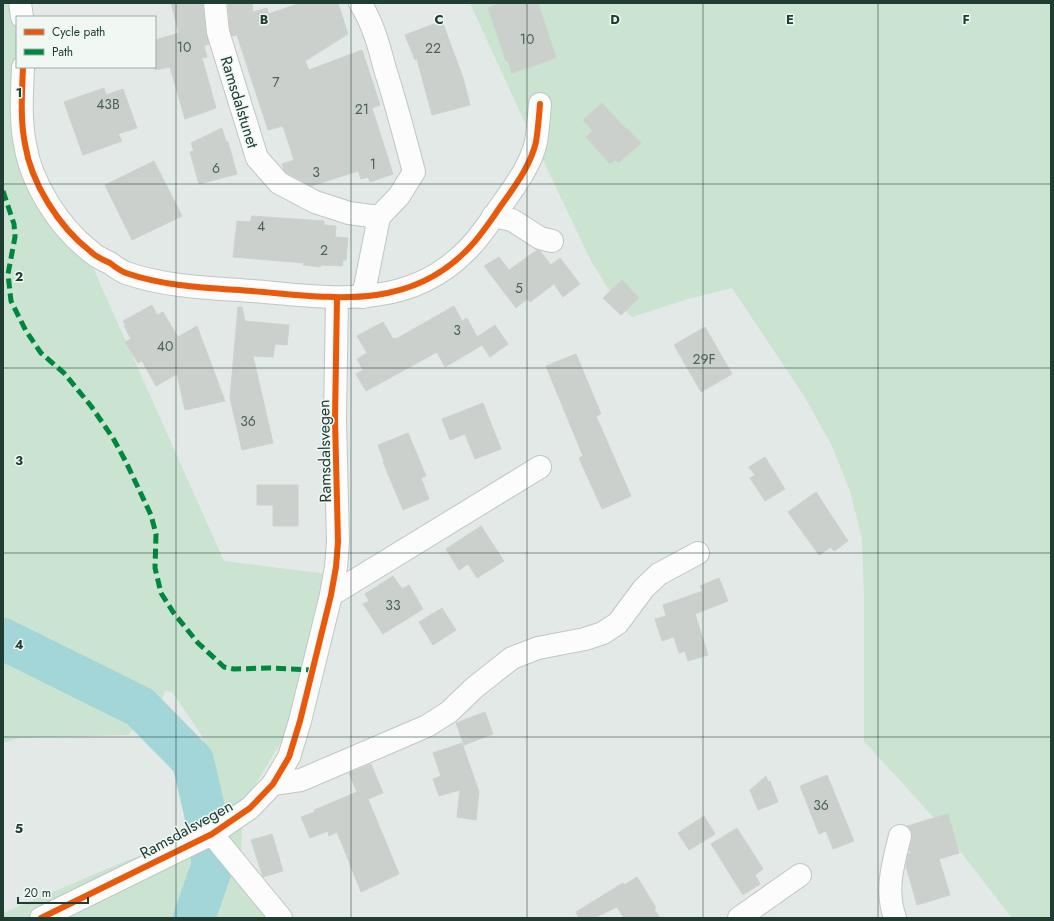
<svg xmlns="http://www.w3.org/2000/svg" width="1054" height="921" font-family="Jost,sans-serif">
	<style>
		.green { fill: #cbe3d1 }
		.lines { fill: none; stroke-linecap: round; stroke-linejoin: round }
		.river { stroke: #a2d6d9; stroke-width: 42 }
		.building { fill: #cbd0cd; stroke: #ccd2cf }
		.street-casing { stroke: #c0c6c3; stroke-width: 24 }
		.secondary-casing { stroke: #bec7c3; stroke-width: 24 }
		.street { stroke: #fbfcfb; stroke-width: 22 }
		.secondary { stroke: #fbfcfb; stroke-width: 22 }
		.quiet { stroke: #00873e; stroke-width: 5; stroke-dasharray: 10 5; stroke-linecap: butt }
		.cycleway-casing { stroke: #f1f8f4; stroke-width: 8 }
		.cycleway { stroke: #e8590c; stroke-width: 6 }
		.grid { fill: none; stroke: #203d33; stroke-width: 1; stroke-opacity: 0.55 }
		.labels { text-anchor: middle; stroke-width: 3; stroke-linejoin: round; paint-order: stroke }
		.number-label { font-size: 14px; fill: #4c625a }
		.street-label { font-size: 16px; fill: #203d33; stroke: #f1f8f4 }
		.grid-label { font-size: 13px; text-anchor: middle; font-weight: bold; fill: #203d33; stroke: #f1f8f4; stroke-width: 3; stroke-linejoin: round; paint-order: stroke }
	</style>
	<rect width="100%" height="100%" fill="#e3e9e6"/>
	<!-- green -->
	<g class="green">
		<polygon points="3,3 19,3 17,17 17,67 23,145 82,243 224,561 327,574 327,626 283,739 252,790 242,826 241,856 283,918 3,918 3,913 128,860 172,846 206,827 217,805 207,753 201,734 172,692 165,691 163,698 128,735 19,738 3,743"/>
		<polygon points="470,3 1051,3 1051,918 1012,918 935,819 864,741 864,600 862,538 850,491 832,446 804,396 732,288 688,299 632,317 615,300 591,261 513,97"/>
	</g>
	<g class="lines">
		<!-- river -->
		<polyline class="river" points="3,639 140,707 193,761 205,813 213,864 194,918"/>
	</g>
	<!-- building -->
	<g class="building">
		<polygon points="171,3 203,3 206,33 209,44 204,46 207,57 202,58 216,108 185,119 170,67 155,70 155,40 179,33"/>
		<polygon points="228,3 252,3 253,12 267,8 268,14 301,3 338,3 348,34 305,61 309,70 362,50 380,105 372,108 393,174 370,182 368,177 361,179 358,171 311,186 287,173 284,170 282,164 294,160 283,126 268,130 237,35 232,36 230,29"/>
		<polygon points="502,3 538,3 556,58 512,73 508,61 506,61 488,8"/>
		<polygon points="442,21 463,78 470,105 432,115 417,59 415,60 405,35"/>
		<polygon points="104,88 106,95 123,89 137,128 118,134 122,141 83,155 64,102"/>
		<polygon points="602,103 627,130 628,129 641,143 618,163 615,160 610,164 586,137 593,131 583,120"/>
		<polygon points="222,128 226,142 228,142 237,174 199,184 190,152 194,151 191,143"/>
		<polygon points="154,161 182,216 132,240 105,185"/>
		<polygon points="252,216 324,221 324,225 336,226 335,237 348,238 346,260 343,260 342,266 321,265 320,267 303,265 304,263 233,257 237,221 250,222"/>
		<polygon points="537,250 540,251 551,265 560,258 580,284 563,297 554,284 530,302 527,299 516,308 484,266 499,257 509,270"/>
		<polygon points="622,280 639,298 621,315 603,298"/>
		<polygon points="152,305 157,315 163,312 178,337 197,326 225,401 185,410 177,374 156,386 142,361 138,363 125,342 131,339 124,326 126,326 123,321"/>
		<polygon points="454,306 462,321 467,318 477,337 495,325 508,344 490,357 482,345 445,367 437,352 366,391 356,374 363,370 357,359 367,353 357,336 383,322 393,339 396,338 396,339"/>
		<polygon points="238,307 242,307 245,321 289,325 287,345 275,344 273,357 253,356 273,443 242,450 230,398"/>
		<polygon points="705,327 732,374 701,392 674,345"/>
		<polygon points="576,354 601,414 596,416 631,496 602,509 579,458 583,456 546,366"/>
		<polygon points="483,403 501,449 475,459 465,434 450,440 442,419"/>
		<polygon points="408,433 426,476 421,478 429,499 403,510 383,462 384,461 378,445"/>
		<polygon points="765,457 785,489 765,501 750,478 755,475 749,467"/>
		<polygon points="257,485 298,485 298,526 273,526 273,505 257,505"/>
		<polygon points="816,492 848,541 834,551 831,547 819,555 788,512"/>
		<polygon points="481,526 504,561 477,578 468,564 459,570 446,549"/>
		<polygon points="393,576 402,589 409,585 423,609 383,634 363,604 369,601 365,594"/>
		<polygon points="719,578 728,601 695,614 708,655 688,661 685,651 679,653 674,637 662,641 655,619 666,616 663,605 703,591 700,586"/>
		<polygon points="442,608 456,630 433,645 419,622"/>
		<polygon points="485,712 493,734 464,745 456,723"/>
		<polygon points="462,743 479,792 476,820 457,817 460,790 439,796 433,779 441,776 433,753"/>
		<polygon points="371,764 383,793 368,799 399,874 361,892 337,832 329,836 328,831 310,838 301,817 315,812 314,810 357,792 349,773"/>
		<polygon points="827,775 854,841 833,849 826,831 819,834 800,786"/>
		<polygon points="766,776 768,782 770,781 778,802 758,810 750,790"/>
		<polygon points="948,814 959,853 939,859 950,895 917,905 906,866 908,854 911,853 909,850 912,839 912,832 907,826"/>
		<polygon points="704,816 715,834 689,850 678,833"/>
		<polygon points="737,828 763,869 755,875 760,884 743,895 711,844"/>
		<polygon points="272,834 283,871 263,877 251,840"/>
		<polygon points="637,877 656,908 654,909 660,918 624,918 617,907 594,918 579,918 576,912 623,883 624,885"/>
	</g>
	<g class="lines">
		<!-- street casing -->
		<g class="street-casing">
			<g id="street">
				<polyline points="20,3 22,17"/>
				<polyline points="215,3 218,32 257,158 279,183 315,202 349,213 379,217"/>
				<path d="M360 3C373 23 379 46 385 69 396 103 405 138 414 172L399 196 379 217 363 297"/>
				<path d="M23 67C22 93 20 119 25 144 31 183 59 227 90 251 95 256 103 260 110 263 115 267 121 271 126 273 166 287 211 288 252 291 328 297 405 312 465 252 477 241 487 226 496 213 511 191 530 168 536 142 538 130 539 116 540 104"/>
				<polyline points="493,216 512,220 540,238 552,241"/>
				<polyline points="331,595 540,467"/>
				<polyline points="273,784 301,780 427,726 449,712 474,688 512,658 538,648 585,639 603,633 618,623 644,588 659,574 698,553"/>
				<polyline points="212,834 281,918"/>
				<polyline points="739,918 800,875"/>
				<path d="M895 918C885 890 893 864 900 836"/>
			</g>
		</g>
		<!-- secondary casing -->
		<g class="secondary-casing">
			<polyline id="secondary" points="41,918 212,834 250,808 273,784 289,757 300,721 331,595 336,567 338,542 335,419 337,298"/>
		</g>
		<!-- street -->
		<use href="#street" class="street"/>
		<!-- secondary -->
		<use href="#secondary" class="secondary"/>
		<!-- quiet -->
		<polyline class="quiet" points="3,191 14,224 15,237 8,274 11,301 26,331 41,353 64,373 91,406 113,438 126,462 151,515 156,534 155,568 161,593 173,612 198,643 224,667 234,669 269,668 313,670"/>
		<!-- cycleway casing -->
		<g class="cycleway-casing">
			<g id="cycleway">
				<path d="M23 67C22 93 20 119 25 144 31 183 59 227 90 251 95 256 103 260 110 263 115 267 121 271 126 273 166 287 211 288 252 291 328 297 405 312 465 252 477 241 487 226 496 213 511 191 530 168 536 142 538 130 539 116 540 104"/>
				<polyline points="41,918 212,834 250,808 273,784 289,757 300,721 331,595 336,567 338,542 335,419 337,298"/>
			</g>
		</g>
		<!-- cycleway -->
		<use href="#cycleway" class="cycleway"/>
	</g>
	<!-- grid -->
	<path class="grid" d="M176 3V918M351 3V918M527 3V918M703 3V918M878 3V918M3 184H1051M3 368H1051M3 553H1051M3 737H1051"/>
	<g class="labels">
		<!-- number labels -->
		<g class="number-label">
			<text x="527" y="44">10</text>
			<text x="184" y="52">10</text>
			<text x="433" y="53">22</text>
			<text x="276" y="87">7</text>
			<text x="108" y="109">43B</text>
			<text x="362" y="114">21</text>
			<text x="373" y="169">1</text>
			<text x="216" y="173">6</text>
			<text x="316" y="177">3</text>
			<text x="261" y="231">4</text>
			<text x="324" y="255">2</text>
			<text x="519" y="293">5</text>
			<text x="457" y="335">3</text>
			<text x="165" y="351">40</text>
			<text x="704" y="364">29F</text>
			<text x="248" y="426">36</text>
			<text x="393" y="610">33</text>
			<text x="821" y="810">36</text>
		</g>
		<!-- street labels -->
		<g class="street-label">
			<text transform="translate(240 102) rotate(73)" y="6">Ramsdalstunet</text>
			<text transform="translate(324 451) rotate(-91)" y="6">Ramsdalsvegen</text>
			<text transform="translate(186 829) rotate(-29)" y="6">Ramsdalsvegen</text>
		</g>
	</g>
	<g class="grid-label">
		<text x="264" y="24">B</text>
		<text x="439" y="24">C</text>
		<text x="615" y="24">D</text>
		<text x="790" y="24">E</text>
		<text x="966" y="24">F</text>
		<text x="19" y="97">1</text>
		<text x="19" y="281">2</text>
		<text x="19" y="465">3</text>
		<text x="19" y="649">4</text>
		<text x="19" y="833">5</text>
	</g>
	<!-- border -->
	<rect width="1054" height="921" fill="none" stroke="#203d33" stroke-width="8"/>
	<!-- legend -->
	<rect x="16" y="16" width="140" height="52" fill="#f1f8f4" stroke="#9dada7"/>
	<rect x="24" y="29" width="20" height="6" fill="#e8590c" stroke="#9dada7"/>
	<text x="52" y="36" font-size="12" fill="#203d33">Cycle path</text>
	<rect x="24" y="49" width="20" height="6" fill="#00873e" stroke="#9dada7"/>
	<text x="52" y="56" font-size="12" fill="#203d33">Path</text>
	<!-- scale -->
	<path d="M18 897v6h70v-6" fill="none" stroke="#203d33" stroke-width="2"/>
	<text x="24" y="897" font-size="12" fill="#203d33" stroke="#f1f8f4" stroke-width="3" paint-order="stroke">20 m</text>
</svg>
